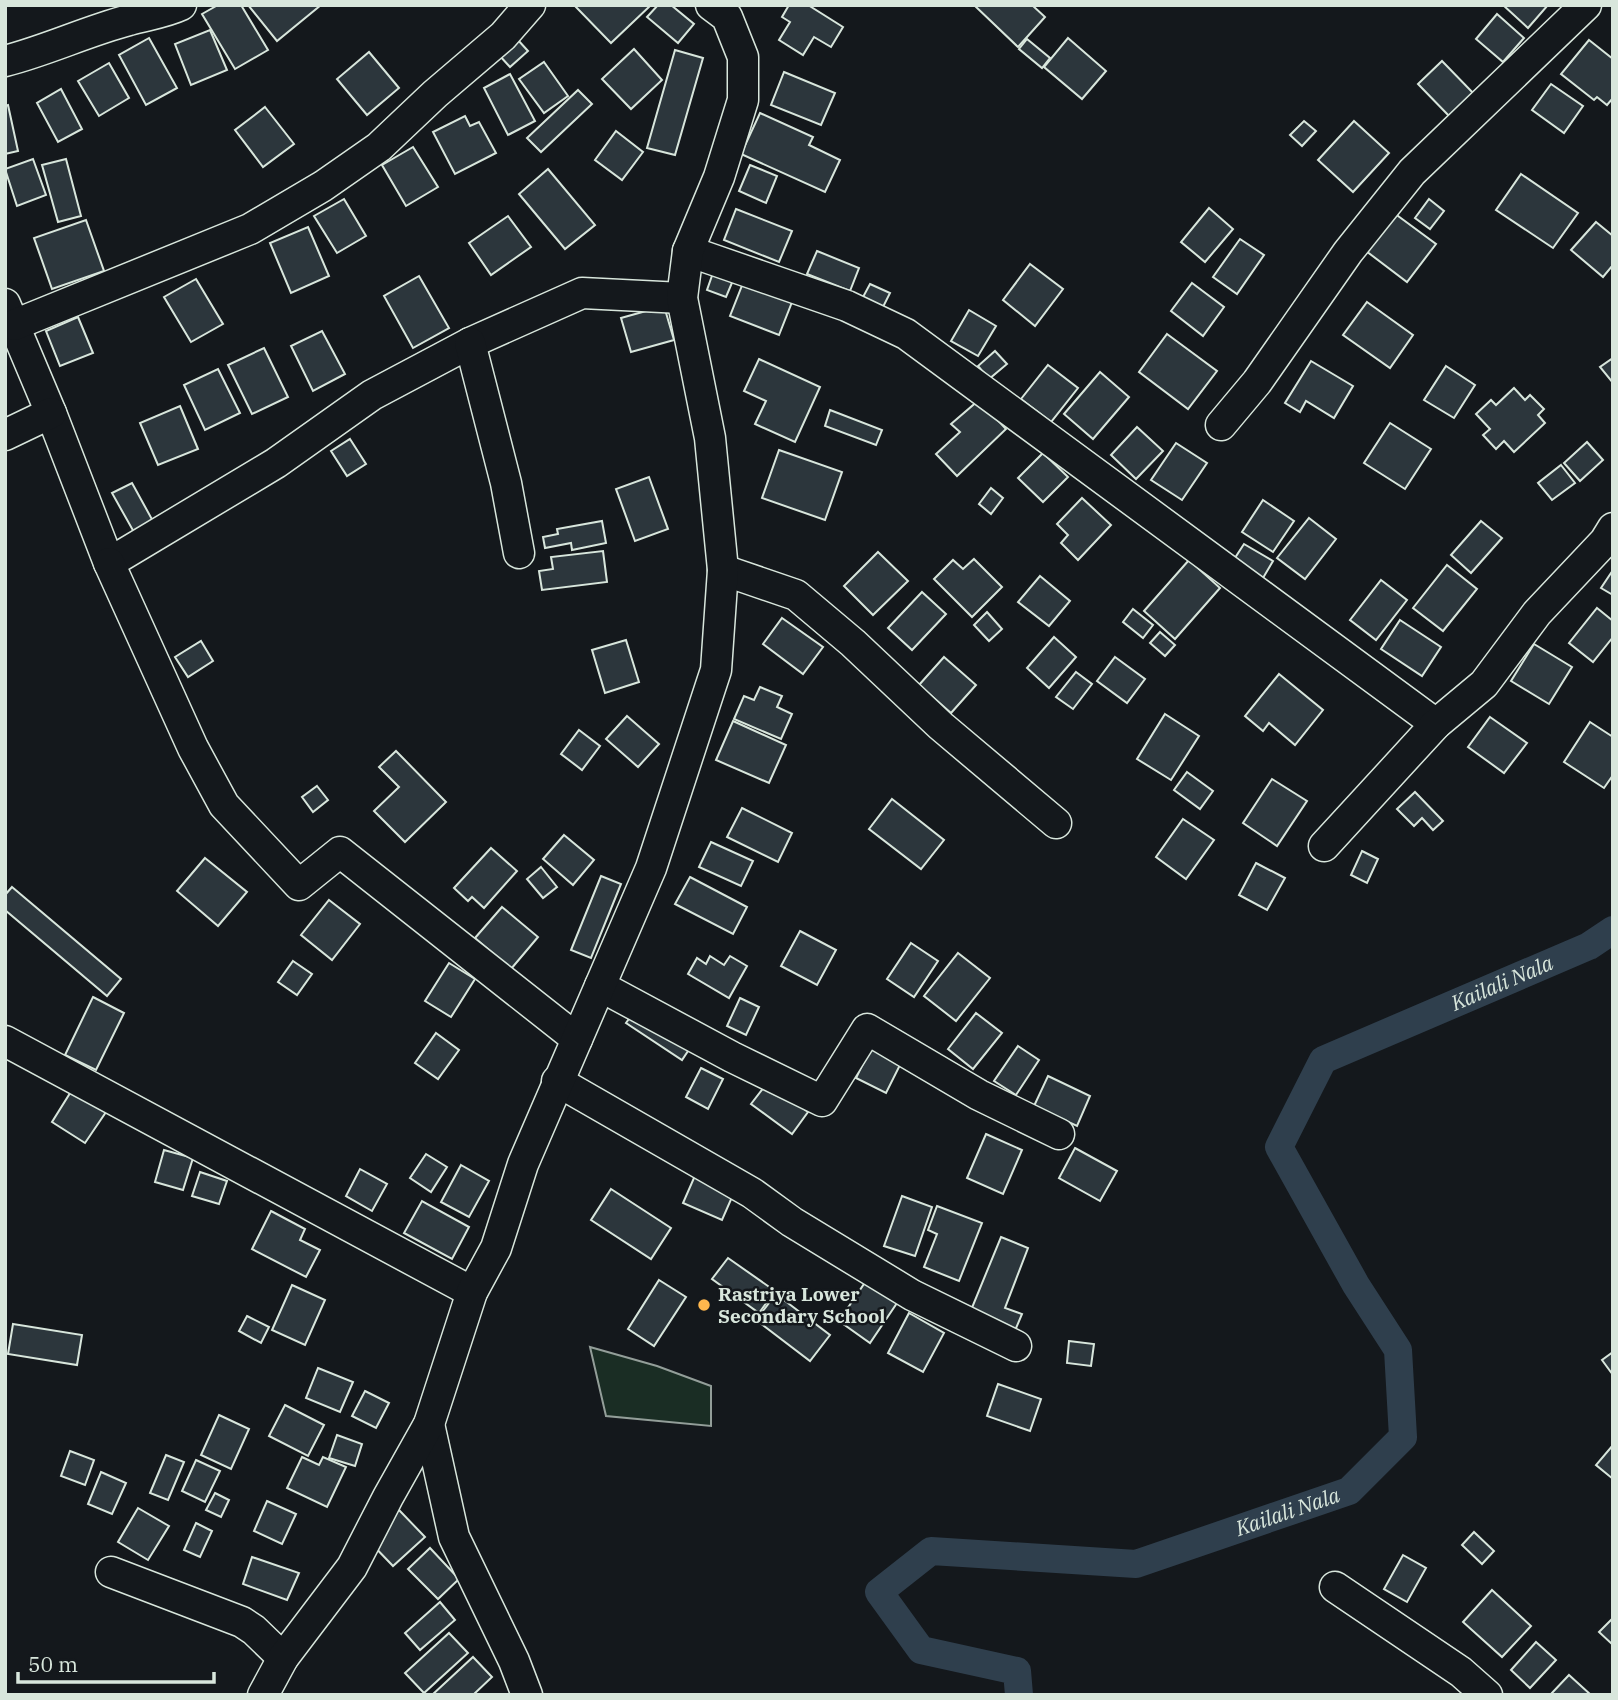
<svg xmlns="http://www.w3.org/2000/svg" width="1618" height="1700" font-family="'IBM Plex Serif',serif">
	<style>
		.green { fill: #1a2d24; stroke: #939e99; stroke-width: 2 }
		.lines { fill: none; stroke-linecap: round; stroke-linejoin: round }
		.canal { stroke: #2f3f4d; stroke-width: 28 }
		.building { fill: #2c363c; stroke: #d8e6dc; stroke-width: 2 }
		.minor-casing { stroke: #d8e6dc; stroke-width: 33 }
		.minor { stroke: #14181c; stroke-width: 30 }
		.poi-dot { fill: #ffb74d; stroke: #14181c; stroke-width: 2.5 }
		.labels { text-anchor: middle; stroke-width: 5; stroke-linejoin: round; paint-order: stroke }
		.poi-label { font-size: 19px; font-weight: bold; fill: #d8e6dc; stroke: #14181c; text-anchor: start }
		.water-label { font-size: 21px; font-style: italic; fill: #d8e6dc; stroke: #14181c }
	</style>
	<rect width="100%" height="100%" fill="#14181c"/>
	<!-- green -->
	<polygon class="green" points="590,1347 657,1366 711,1386 711,1426 606,1416"/>
	<g class="lines">
		<!-- canal -->
		<path class="canal" id="s1" d="M1019 1695 1017 1671 921 1650 879 1592 931 1551 1136 1564 1349 1491 1403 1437 1398 1350 1356 1285 1279 1147 1323 1060 1589 946 1613 930"/>
	</g>
	<!-- building -->
	<g class="building">
		<polygon points="218,5 241,5 268,50 235,69 202,14"/>
		<polygon points="248,5 321,5 277,41"/>
		<polygon points="574,5 651,5 611,43"/>
		<polygon points="658,5 671,5 694,24 678,43 647,17"/>
		<polygon points="789,5 808,5 843,27 831,47 814,37 803,55 779,40 790,22 782,17"/>
		<polygon points="974,5 1032,5 1045,17 1018,47"/>
		<polygon points="1503,5 1548,5 1528,28"/>
		<polygon points="1497,14 1524,38 1503,62 1476,39"/>
		<polygon points="210,30 227,70 191,85 175,44"/>
		<polygon points="149,38 177,88 146,105 119,55"/>
		<polygon points="1068,38 1106,71 1082,99 1044,67"/>
		<polygon points="517,39 528,51 510,67 499,55"/>
		<polygon points="1027,39 1050,58 1042,68 1019,49"/>
		<polygon points="1589,40 1613,59 1613,98 1607,105 1597,97 1594,100 1561,74"/>
		<polygon points="634,49 662,80 631,109 602,79"/>
		<polygon points="675,50 703,58 675,155 647,148"/>
		<polygon points="369,52 399,88 367,115 337,79"/>
		<polygon points="1442,61 1476,96 1452,119 1418,84"/>
		<polygon points="544,62 568,96 544,113 519,79"/>
		<polygon points="109,63 129,98 99,116 78,81"/>
		<polygon points="784,72 835,93 821,125 771,105"/>
		<polygon points="510,74 535,121 508,135 484,88"/>
		<polygon points="1551,84 1583,106 1564,133 1532,110"/>
		<polygon points="61,89 82,129 58,142 37,103"/>
		<polygon points="578,90 592,104 541,152 527,138"/>
		<polygon points="8,105 18,151 5,154 5,106"/>
		<polygon points="265,107 294,144 263,167 235,130"/>
		<polygon points="760,113 813,137 809,145 840,160 825,192 741,154"/>
		<polygon points="465,116 470,126 479,122 496,153 455,174 433,132"/>
		<polygon points="1304,121 1316,131 1302,146 1290,135"/>
		<polygon points="1354,121 1389,153 1353,192 1318,160"/>
		<polygon points="616,131 643,152 622,180 595,160"/>
		<polygon points="413,147 438,187 406,206 382,165"/>
		<polygon points="33,159 46,195 17,206 5,169"/>
		<polygon points="66,159 81,216 58,222 42,165"/>
		<polygon points="750,165 777,176 766,203 739,191"/>
		<polygon points="548,169 595,225 565,249 519,194"/>
		<polygon points="1521,174 1578,213 1553,248 1496,210"/>
		<polygon points="344,199 366,236 337,253 314,216"/>
		<polygon points="1429,199 1444,211 1430,229 1415,218"/>
		<polygon points="1209,208 1233,229 1205,262 1181,242"/>
		<polygon points="736,209 792,231 779,262 724,240"/>
		<polygon points="1394,213 1436,244 1407,282 1366,251"/>
		<polygon points="508,216 531,247 491,275 469,243"/>
		<polygon points="86,220 104,271 52,289 34,238"/>
		<polygon points="1596,222 1613,236 1613,265 1603,277 1571,250"/>
		<polygon points="308,227 329,276 291,293 270,243"/>
		<polygon points="1240,239 1264,255 1237,294 1213,277"/>
		<polygon points="817,251 859,268 850,291 807,274"/>
		<polygon points="1030,264 1063,289 1035,326 1003,300"/>
		<polygon points="714,270 734,278 726,297 707,290"/>
		<polygon points="419,276 449,328 413,348 384,296"/>
		<polygon points="745,278 794,297 779,335 730,316"/>
		<polygon points="196,279 223,324 191,342 164,297"/>
		<polygon points="1192,283 1224,307 1203,336 1171,311"/>
		<polygon points="870,284 890,293 883,307 863,297"/>
		<polygon points="1367,302 1413,335 1390,368 1343,335"/>
		<polygon points="664,306 674,340 631,352 621,318"/>
		<polygon points="969,310 996,326 978,356 951,341"/>
		<polygon points="78,317 93,353 60,366 46,331"/>
		<polygon points="322,331 345,374 313,391 291,346"/>
		<polygon points="1167,334 1217,371 1188,409 1139,372"/>
		<polygon points="264,348 288,397 252,414 228,365"/>
		<polygon points="995,351 1007,364 989,379 978,366"/>
		<polygon points="1613,358 1613,383 1600,367"/>
		<polygon points="759,359 820,387 795,442 755,424 766,401 744,391"/>
		<polygon points="1311,361 1353,386 1334,418 1306,401 1300,412 1285,403"/>
		<polygon points="1048,365 1078,388 1051,422 1021,399"/>
		<polygon points="1446,366 1475,385 1454,418 1424,400"/>
		<polygon points="218,369 240,413 205,430 184,385"/>
		<polygon points="1100,372 1129,397 1093,439 1064,414"/>
		<polygon points="1514,388 1525,400 1530,395 1544,409 1538,415 1545,423 1514,452 1504,441 1496,449 1483,435 1490,429 1476,414 1491,400 1496,405"/>
		<polygon points="979,400 1006,429 957,476 936,454 960,432 951,424"/>
		<polygon points="180,406 198,449 158,465 140,423"/>
		<polygon points="830,410 882,430 876,445 825,426"/>
		<polygon points="1390,423 1431,449 1405,489 1364,463"/>
		<polygon points="1137,427 1163,451 1136,479 1111,455"/>
		<polygon points="350,439 366,464 347,476 331,451"/>
		<polygon points="1587,442 1603,460 1580,481 1564,463"/>
		<polygon points="1176,443 1207,463 1182,500 1151,480"/>
		<polygon points="779,450 842,472 825,520 762,498"/>
		<polygon points="1043,453 1068,477 1043,502 1018,478"/>
		<polygon points="1561,465 1575,483 1552,500 1538,483"/>
		<polygon points="649,477 668,529 635,541 616,489"/>
		<polygon points="132,483 154,523 135,534 112,493"/>
		<polygon points="991,488 1003,498 991,514 979,504"/>
		<polygon points="1082,498 1111,525 1078,560 1061,543 1068,535 1057,524"/>
		<polygon points="1263,500 1294,521 1273,552 1242,532"/>
		<polygon points="1309,518 1336,539 1305,579 1277,558"/>
		<polygon points="602,521 606,543 572,550 571,543 545,548 543,537 558,534 557,529"/>
		<polygon points="1481,521 1502,538 1471,573 1451,555"/>
		<polygon points="1244,544 1273,561 1263,578 1233,561"/>
		<polygon points="603,551 607,582 542,590 539,571 553,569 551,557"/>
		<polygon points="878,552 908,581 873,615 844,586"/>
		<polygon points="974,559 1002,587 972,617 934,579 953,560 963,569"/>
		<polygon points="1189,560 1220,588 1175,639 1144,611"/>
		<polygon points="1447,565 1477,589 1443,631 1413,608"/>
		<polygon points="1613,570 1613,595 1601,588"/>
		<polygon points="1040,576 1070,601 1049,626 1018,602"/>
		<polygon points="1381,580 1407,600 1376,640 1350,620"/>
		<polygon points="922,592 946,614 912,650 888,628"/>
		<polygon points="1597,608 1613,621 1613,637 1593,662 1569,643"/>
		<polygon points="1133,609 1153,625 1143,638 1123,622"/>
		<polygon points="987,612 1002,629 989,641 974,625"/>
		<polygon points="782,618 823,647 803,674 763,644"/>
		<polygon points="1400,620 1441,647 1422,676 1381,649"/>
		<polygon points="1160,632 1175,645 1165,656 1150,643"/>
		<polygon points="1054,637 1076,657 1049,688 1027,668"/>
		<polygon points="626,640 639,682 605,693 592,650"/>
		<polygon points="201,641 213,661 188,677 175,657"/>
		<polygon points="1534,644 1572,667 1549,704 1511,681"/>
		<polygon points="944,657 976,685 951,713 919,685"/>
		<polygon points="1115,657 1145,679 1127,703 1097,681"/>
		<polygon points="1076,672 1092,684 1073,709 1056,697"/>
		<polygon points="1279,674 1323,710 1295,745 1269,723 1263,731 1245,716"/>
		<polygon points="760,687 782,696 777,707 792,714 781,739 734,719 744,696 754,700"/>
		<polygon points="1165,714 1199,736 1171,780 1137,759"/>
		<polygon points="627,716 659,744 638,767 606,739"/>
		<polygon points="1490,717 1527,743 1504,773 1468,747"/>
		<polygon points="733,721 786,745 769,783 716,760"/>
		<polygon points="1590,722 1613,737 1613,775 1604,788 1564,762"/>
		<polygon points="579,730 600,746 582,770 561,754"/>
		<polygon points="396,751 446,802 405,842 374,811 399,787 379,767"/>
		<polygon points="1187,772 1213,791 1200,809 1174,790"/>
		<polygon points="1272,779 1307,801 1277,846 1243,823"/>
		<polygon points="317,786 328,800 313,812 302,797"/>
		<polygon points="1415,792 1443,821 1433,830 1422,818 1414,826 1397,809"/>
		<polygon points="892,799 944,840 921,869 869,829"/>
		<polygon points="742,808 792,833 778,862 727,837"/>
		<polygon points="1183,819 1214,840 1186,879 1156,857"/>
		<polygon points="564,835 594,860 573,885 543,859"/>
		<polygon points="711,842 753,861 741,886 699,867"/>
		<polygon points="491,848 517,871 484,908 472,897 468,901 454,888"/>
		<polygon points="1362,851 1378,859 1367,883 1351,875"/>
		<polygon points="205,858 247,892 218,926 177,891"/>
		<polygon points="1256,863 1285,878 1267,910 1239,895"/>
		<polygon points="541,867 557,887 543,898 527,879"/>
		<polygon points="601,876 621,884 591,958 571,950"/>
		<polygon points="690,877 747,907 733,934 675,904"/>
		<polygon points="12,887 121,979 107,996 5,910 5,895"/>
		<polygon points="329,900 360,924 332,960 301,935"/>
		<polygon points="502,907 538,937 511,969 475,938"/>
		<polygon points="800,931 836,950 817,985 781,966"/>
		<polygon points="911,943 938,961 914,997 887,979"/>
		<polygon points="958,953 990,978 956,1021 924,996"/>
		<polygon points="710,956 724,965 730,956 747,966 729,998 688,974 697,958 706,964"/>
		<polygon points="293,961 312,974 297,995 278,982"/>
		<polygon points="449,963 475,979 451,1017 425,1001"/>
		<polygon points="93,997 124,1013 96,1070 65,1055"/>
		<polygon points="740,998 759,1007 746,1035 727,1026"/>
		<polygon points="636,1009 692,1045 682,1060 626,1023"/>
		<polygon points="976,1013 1002,1033 973,1069 948,1049"/>
		<polygon points="436,1033 459,1050 438,1079 415,1063"/>
		<polygon points="1018,1046 1039,1060 1016,1095 994,1081"/>
		<polygon points="871,1047 901,1063 886,1093 856,1078"/>
		<polygon points="701,1068 723,1079 708,1109 686,1097"/>
		<polygon points="1048,1076 1090,1096 1077,1126 1034,1106"/>
		<polygon points="768,1082 808,1112 792,1134 751,1104"/>
		<polygon points="72,1090 106,1112 85,1143 52,1122"/>
		<polygon points="986,1134 1022,1150 1003,1194 967,1178"/>
		<polygon points="1075,1148 1117,1171 1100,1201 1059,1178"/>
		<polygon points="164,1150 193,1158 183,1190 155,1182"/>
		<polygon points="426,1154 447,1167 431,1192 410,1178"/>
		<polygon points="461,1165 489,1181 469,1217 441,1202"/>
		<polygon points="360,1169 387,1184 372,1211 346,1196"/>
		<polygon points="697,1171 736,1188 722,1220 683,1203"/>
		<polygon points="200,1172 227,1181 219,1204 192,1196"/>
		<polygon points="611,1189 671,1228 651,1259 591,1220"/>
		<polygon points="902,1196 932,1207 915,1256 884,1246"/>
		<polygon points="422,1201 469,1227 452,1259 404,1233"/>
		<polygon points="937,1206 982,1223 959,1281 924,1267 937,1234 928,1230"/>
		<polygon points="271,1211 305,1229 300,1240 320,1250 306,1277 252,1249"/>
		<polygon points="1001,1237 1028,1248 1005,1308 1022,1314 1014,1333 969,1315"/>
		<polygon points="728,1258 775,1291 759,1313 712,1279"/>
		<polygon points="659,1280 686,1297 654,1346 628,1329"/>
		<polygon points="866,1281 897,1303 870,1343 839,1321"/>
		<polygon points="292,1285 325,1300 305,1345 272,1330"/>
		<polygon points="776,1294 830,1335 810,1361 756,1320"/>
		<polygon points="909,1313 944,1333 923,1372 888,1353"/>
		<polygon points="247,1316 269,1327 261,1343 239,1331"/>
		<polygon points="13,1324 82,1335 77,1365 8,1354"/>
		<polygon points="1069,1341 1094,1344 1091,1366 1067,1363"/>
		<polygon points="1613,1352 1613,1375 1602,1360"/>
		<polygon points="318,1368 353,1382 340,1412 306,1398"/>
		<polygon points="998,1384 1041,1399 1030,1431 987,1416"/>
		<polygon points="365,1391 389,1403 376,1428 352,1416"/>
		<polygon points="285,1405 324,1425 308,1456 269,1436"/>
		<polygon points="219,1415 249,1429 231,1469 201,1455"/>
		<polygon points="337,1435 362,1444 355,1466 329,1458"/>
		<polygon points="1613,1445 1613,1479 1596,1465"/>
		<polygon points="70,1451 94,1460 85,1485 61,1476"/>
		<polygon points="166,1455 184,1462 168,1500 150,1493"/>
		<polygon points="302,1457 319,1465 323,1457 346,1467 327,1507 287,1488"/>
		<polygon points="196,1460 220,1471 205,1502 182,1491"/>
		<polygon points="101,1472 126,1483 112,1514 88,1504"/>
		<polygon points="215,1493 229,1500 221,1517 206,1510"/>
		<polygon points="267,1501 296,1514 282,1544 254,1531"/>
		<polygon points="138,1508 169,1526 148,1560 118,1542"/>
		<polygon points="399,1510 425,1537 393,1566 367,1539"/>
		<polygon points="196,1523 212,1531 200,1557 184,1550"/>
		<polygon points="1474,1532 1494,1551 1482,1564 1462,1545"/>
		<polygon points="430,1548 459,1579 438,1599 408,1569"/>
		<polygon points="1403,1555 1426,1568 1407,1602 1384,1589"/>
		<polygon points="252,1557 299,1573 287,1600 243,1584"/>
		<polygon points="1492,1590 1531,1626 1502,1657 1463,1622"/>
		<polygon points="440,1602 455,1620 420,1650 405,1633"/>
		<polygon points="1613,1618 1613,1645 1599,1632"/>
		<polygon points="449,1633 468,1653 424,1693 405,1673"/>
		<polygon points="1536,1642 1556,1660 1530,1688 1511,1670"/>
		<polygon points="473,1657 492,1677 473,1695 432,1695"/>
		<polygon points="1569,1675 1591,1695 1550,1695"/>
	</g>
	<g class="lines">
		<!-- minor casing -->
		<g class="minor-casing">
			<g id="minor">
				<path d="M5 61C48 50 87 31 129 20 146 15 164 13 181 5"/>
				<polyline points="688,251 847,306 906,334 1436,724"/>
				<polyline points="5,304 51,413 109,563 276,463 372,395 470,343 582,293 682,298"/>
				<polyline points="14,325 250,229 323,186 379,147 435,94 503,36 530,5"/>
				<polyline points="470,343 506,483 519,553"/>
				<polyline points="1221,425 1257,382 1348,252 1412,172 1586,5"/>
				<polyline points="5,435 51,413"/>
				<polyline points="109,563 193,748 224,805 299,885 340,852 577,1039"/>
				<polyline points="723,570 796,595 853,643 941,726 1056,823"/>
				<polyline points="1324,846 1436,724 1484,684 1537,613 1605,541 1613,528"/>
				<polyline points="600,986 732,1057 822,1101 867,1029 979,1095 1059,1134"/>
				<polyline points="5,1041 472,1292"/>
				<polyline points="557,1081 752,1193 792,1222 912,1295 1016,1346"/>
				<polyline points="429,1424 454,1537 514,1661 527,1695"/>
				<polyline points="111,1572 242,1622 254,1630 283,1658"/>
				<polyline points="1335,1587 1461,1672 1487,1695"/>
				<polyline points="263,1695 283,1658 352,1567 388,1497 429,1424 472,1292 496,1248 523,1164 651,868 716,670 723,570 710,438 682,298 688,251 719,177 743,100 743,57 727,17 711,5"/>
			</g>
		</g>
		<!-- minor -->
		<use href="#minor" class="minor"/>
	</g>
	<!-- markers -->
	<circle class="poi-dot" cx="704" cy="1305" r="7"/>
	<g class="labels">
		<!-- poi labels -->
		<g class="poi-label">
			<text x="718" y="1301">Rastriya Lower<tspan x="718" dy="22">Secondary School</tspan></text>
		</g>
		<!-- water labels -->
		<g class="water-label">
			<text dy="7" stroke="none"><textPath href="#s1" startOffset="1382">Kailali Nala</textPath></text>
			<text dy="7" stroke="none"><textPath href="#s1" startOffset="626">Kailali Nala</textPath></text>
		</g>
	</g>
	<!-- border -->
	<rect width="1618" height="1700" fill="none" stroke="#d8e6dc" stroke-width="14"/>
	<!-- scale -->
	<path d="M18 1672v10h196v-10" fill="none" stroke="#d8e6dc" stroke-width="3.5"/>
	<text x="28" y="1672" font-size="21" fill="#d8e6dc" stroke="#14181c" stroke-width="5" paint-order="stroke">50 m</text>
</svg>
